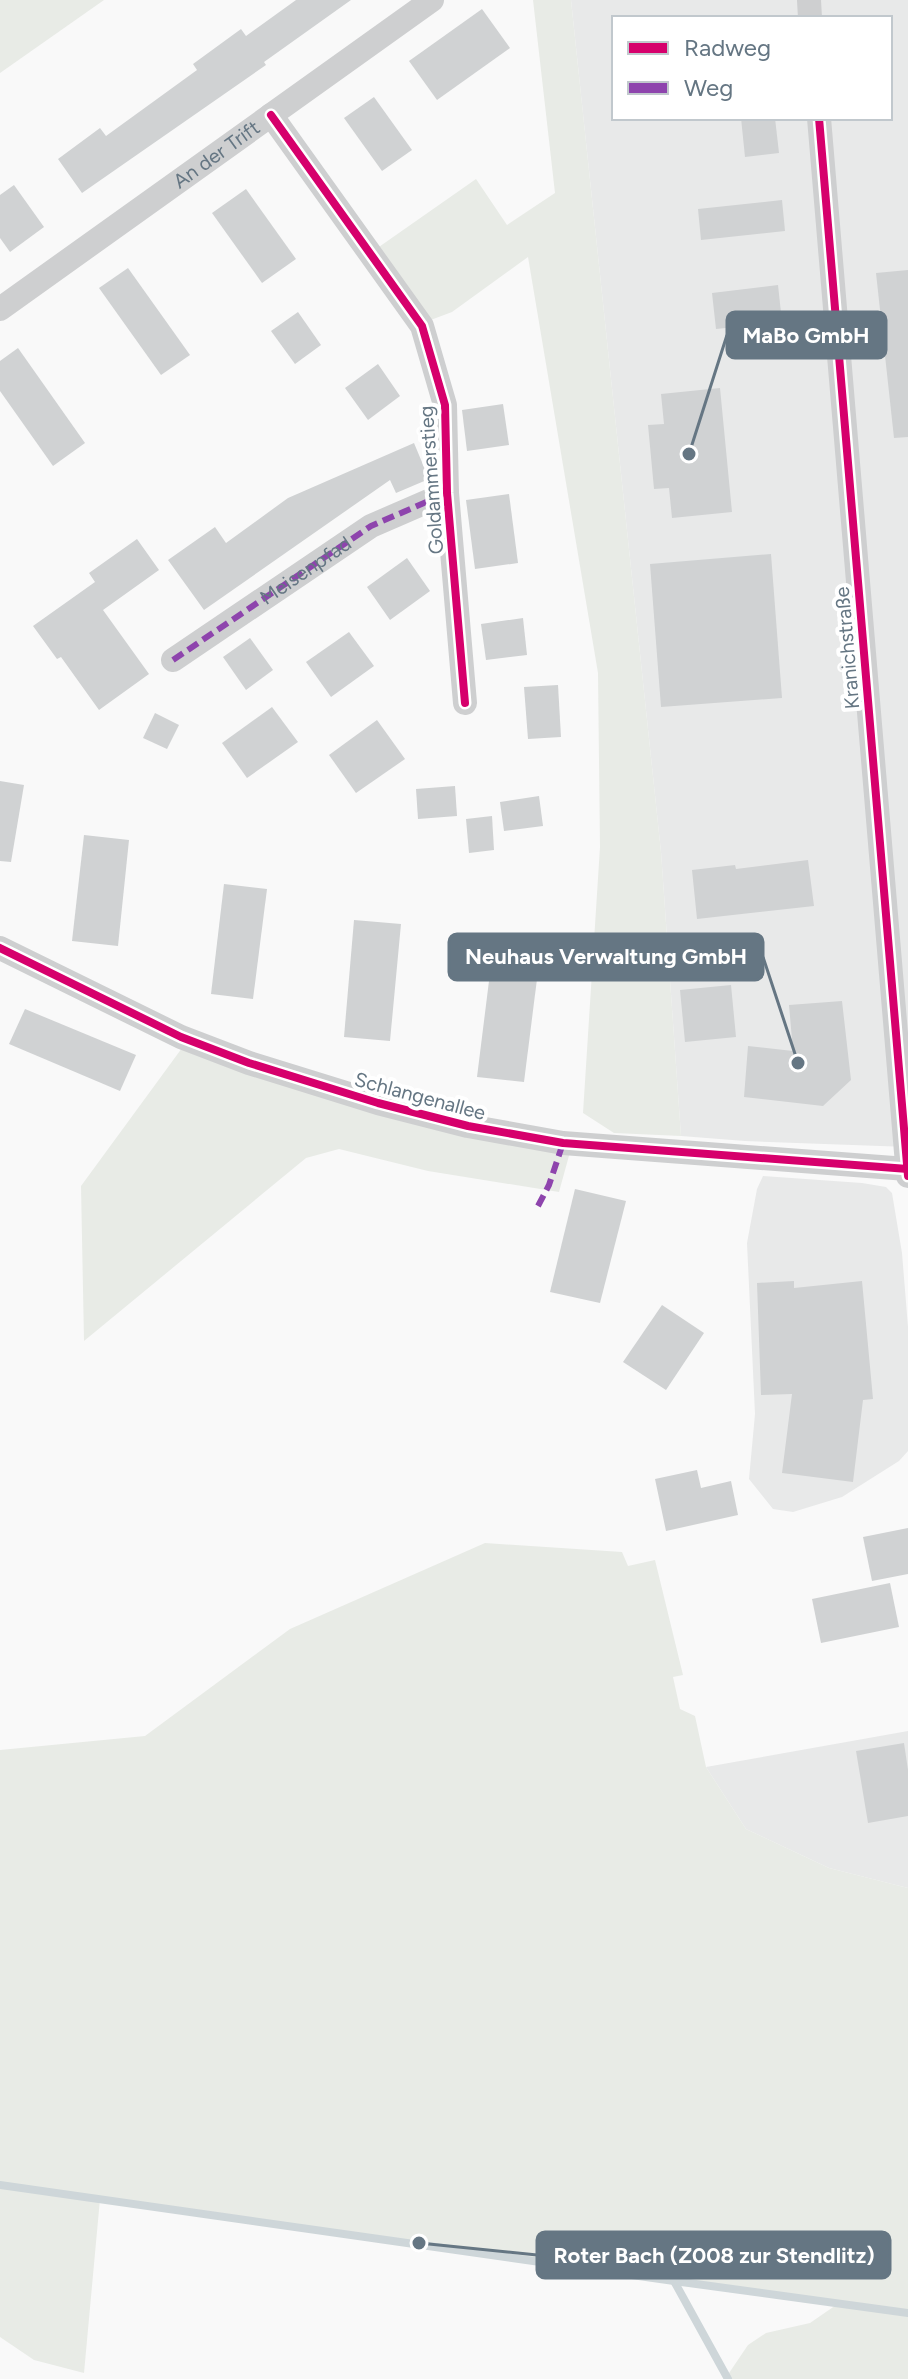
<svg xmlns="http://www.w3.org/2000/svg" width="908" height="2379" font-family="Figtree,sans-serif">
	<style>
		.built { fill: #e8e9e9; fill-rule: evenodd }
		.green { fill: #e8ebe6 }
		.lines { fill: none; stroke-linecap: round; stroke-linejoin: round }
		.stream { stroke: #ced6d9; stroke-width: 8 }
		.building { fill: #d0d2d3 }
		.minor { stroke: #cecfd0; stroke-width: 24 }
		.quiet { stroke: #8e44ad; stroke-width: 6; stroke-dasharray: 12 6; stroke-linecap: butt }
		.cycleway-casing { stroke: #fff; stroke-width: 13 }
		.cycleway { stroke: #d6006c; stroke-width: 8 }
		.labels { text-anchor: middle; stroke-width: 8; stroke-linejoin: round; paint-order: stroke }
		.street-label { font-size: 20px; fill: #657683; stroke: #fff }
		.leader { fill: none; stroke: #657683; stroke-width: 3 }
		.callout-dot { fill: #657683; stroke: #fff; stroke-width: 3 }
		.callout { fill: #657683; stroke: #657683; stroke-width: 3 }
		.callout-label { font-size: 22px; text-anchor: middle; font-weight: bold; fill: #fff }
	</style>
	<rect width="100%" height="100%" fill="#f9f9f9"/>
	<!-- built -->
	<g class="built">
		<path d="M571 0H908V1147L745 1141 681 1136 661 852ZM614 18H890V118H614Z"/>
		<polygon points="763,1176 862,1183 886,1187 892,1193 902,1253 908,1327 908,1451 899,1461 842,1497 793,1512 773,1509 749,1479 755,1414 747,1243 757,1189"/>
		<polygon points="908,1731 908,1888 829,1868 746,1829 706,1767"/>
	</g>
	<!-- green -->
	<g class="green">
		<polygon points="0,0 104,0 0,73"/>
		<polygon points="533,0 571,0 661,852 681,1136 614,1133 583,1113 600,847 598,673 528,257 452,312 428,321 376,249 476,179 507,225 555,193"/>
		<polygon points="182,1048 570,1152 559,1192 428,1171 339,1149 306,1158 84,1341 81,1186"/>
		<polygon points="485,1543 622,1552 628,1566 655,1560 683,1675 673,1677 680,1709 695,1716 706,1767 746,1829 829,1868 908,1888 908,2379 728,2379 727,2376 748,2345 766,2333 810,2323 839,2303 100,2199 84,2373 34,2360 0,2337 0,1750 145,1736 290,1629"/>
	</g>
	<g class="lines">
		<!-- stream -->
		<g class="stream">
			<polyline points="0,2185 674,2281 728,2379"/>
			<polyline points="674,2281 908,2313"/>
		</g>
	</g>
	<!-- building -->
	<g class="building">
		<polygon points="296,0 351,0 264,62 266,65 82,193 58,159 100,128 106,136 197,70 193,64 241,29 246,36"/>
		<polygon points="482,9 510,48 437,100 409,61"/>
		<polygon points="374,97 412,150 382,171 344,118"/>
		<polygon points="741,118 775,118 779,153 745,157"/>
		<polygon points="14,185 44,227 10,252 0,238 0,195"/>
		<polygon points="246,189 296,259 262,283 212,213"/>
		<polygon points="782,200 785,231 701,240 698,209"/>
		<polygon points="128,268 190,355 161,375 99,288"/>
		<polygon points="908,270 908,437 894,438 876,273"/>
		<polygon points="778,285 782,322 716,329 712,293"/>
		<polygon points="298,312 321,345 295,364 271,331"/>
		<polygon points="18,348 85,443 53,466 0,391 0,361"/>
		<polygon points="378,364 400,396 368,420 345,388"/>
		<polygon points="720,388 732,512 672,518 669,488 654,489 648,425 664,424 661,394"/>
		<polygon points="503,404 509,445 467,451 462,410"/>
		<polygon points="414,443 429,479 396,493 390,480 204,610 168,560 215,527 226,543 288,498"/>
		<polygon points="509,494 518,563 475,569 466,500"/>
		<polygon points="137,539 159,570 103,610 149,674 99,710 61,657 57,659 33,626 95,582 89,573"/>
		<polygon points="771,554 782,698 661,707 650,564"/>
		<polygon points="407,558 430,591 390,620 367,587"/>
		<polygon points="523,618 527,655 486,660 481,624"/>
		<polygon points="349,632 374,666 331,697 306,662"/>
		<polygon points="250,638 273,670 246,690 223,657"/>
		<polygon points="558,685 561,737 528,739 524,687"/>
		<polygon points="272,707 298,742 247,778 222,743"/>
		<polygon points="155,713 179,725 167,749 143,738"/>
		<polygon points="377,720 405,759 356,793 329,755"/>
		<polygon points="0,781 24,785 11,862 0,861"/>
		<polygon points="455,786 457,816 418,819 416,789"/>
		<polygon points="539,796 543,826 504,831 500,802"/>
		<polygon points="492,816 494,850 469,853 466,819"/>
		<polygon points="84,835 129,840 118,946 72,941"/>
		<polygon points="808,860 814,906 697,919 692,870 735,865 736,869"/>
		<polygon points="224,884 267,889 253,999 211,994"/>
		<polygon points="354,920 401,924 390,1041 344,1037"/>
		<polygon points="491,965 538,971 524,1082 477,1077"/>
		<polygon points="731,985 736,1037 685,1042 680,990"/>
		<polygon points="842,1001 851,1080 823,1106 744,1097 748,1046 793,1051 789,1005"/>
		<polygon points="25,1009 136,1055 120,1091 9,1044"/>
		<polygon points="575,1189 626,1201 600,1303 550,1292"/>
		<polygon points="794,1281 794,1288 862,1281 873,1399 863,1400 853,1482 782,1473 792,1394 761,1395 757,1283"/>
		<polygon points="662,1305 704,1333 666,1390 623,1362"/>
		<polygon points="697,1470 701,1488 731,1481 738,1515 666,1531 655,1479"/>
		<polygon points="908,1528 908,1574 872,1581 863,1537"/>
		<polygon points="890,1583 899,1627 821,1643 812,1599"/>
		<polygon points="904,1743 908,1770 908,1816 868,1823 856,1751"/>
	</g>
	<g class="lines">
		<!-- minor -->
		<g class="minor">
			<polyline points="809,0 810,18"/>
			<polyline points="271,115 422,326 445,405 447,493 465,703"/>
			<polyline points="819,118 908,1176"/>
			<path id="s1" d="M0 309 432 0"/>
			<path id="s2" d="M173 660 371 526 447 493"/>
			<polyline points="0,948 181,1037 249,1063 378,1103 468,1126 563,1143 907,1169"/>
		</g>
		<!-- quiet -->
		<g class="quiet">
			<polyline points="173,660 371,526 447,493"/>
			<polyline points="538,1206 549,1185 563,1143"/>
		</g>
		<!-- cycleway casing -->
		<g class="cycleway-casing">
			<g id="cycleway">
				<polyline points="271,115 422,326 445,405 447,493 465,703"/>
				<polyline points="819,118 908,1176"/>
				<polyline points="0,948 181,1037 249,1063 378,1103 468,1126 563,1143 908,1169"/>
			</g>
		</g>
		<!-- cycleway -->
		<use href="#cycleway" class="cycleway"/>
	</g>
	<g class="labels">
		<!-- street labels -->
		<g class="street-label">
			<text dy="7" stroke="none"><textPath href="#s1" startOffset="266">An der Trift</textPath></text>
			<text transform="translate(431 480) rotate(-94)" y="7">Goldammerstieg</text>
			<text dy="7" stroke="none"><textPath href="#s2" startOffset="160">Meisenpfad</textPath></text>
			<text transform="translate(847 648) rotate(-95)" y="7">Kranichstraße</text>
			<text transform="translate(420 1096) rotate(15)" y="7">Schlangenallee</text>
		</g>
	</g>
	<!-- callouts -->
	<path class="leader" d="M689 454L727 335M798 1063L763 957M419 2243L537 2255"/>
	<g class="callout-dot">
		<circle cx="689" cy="454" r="8"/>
		<circle cx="798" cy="1063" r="8"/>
		<circle cx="419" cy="2243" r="8"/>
	</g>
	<g class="callout">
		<rect x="727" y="312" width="159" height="46" rx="8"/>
		<rect x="449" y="934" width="314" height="46" rx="8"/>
		<rect x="537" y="2232" width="353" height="46" rx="8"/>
	</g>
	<g class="callout-label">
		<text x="806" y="343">MaBo GmbH</text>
		<text x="606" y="964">Neuhaus Verwaltung GmbH</text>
		<text x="714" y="2263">Roter Bach (Z008 zur Stendlitz)</text>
	</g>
	<!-- legend -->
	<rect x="612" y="16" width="280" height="104" fill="#ffffff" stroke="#c1c8cd" stroke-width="2"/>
	<rect x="628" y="42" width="40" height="12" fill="#d6006c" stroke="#c1c8cd" stroke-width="2"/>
	<text x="684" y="56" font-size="24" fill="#657683">Radweg</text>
	<rect x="628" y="82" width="40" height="12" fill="#8e44ad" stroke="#c1c8cd" stroke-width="2"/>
	<text x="684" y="96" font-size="24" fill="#657683">Weg</text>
</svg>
